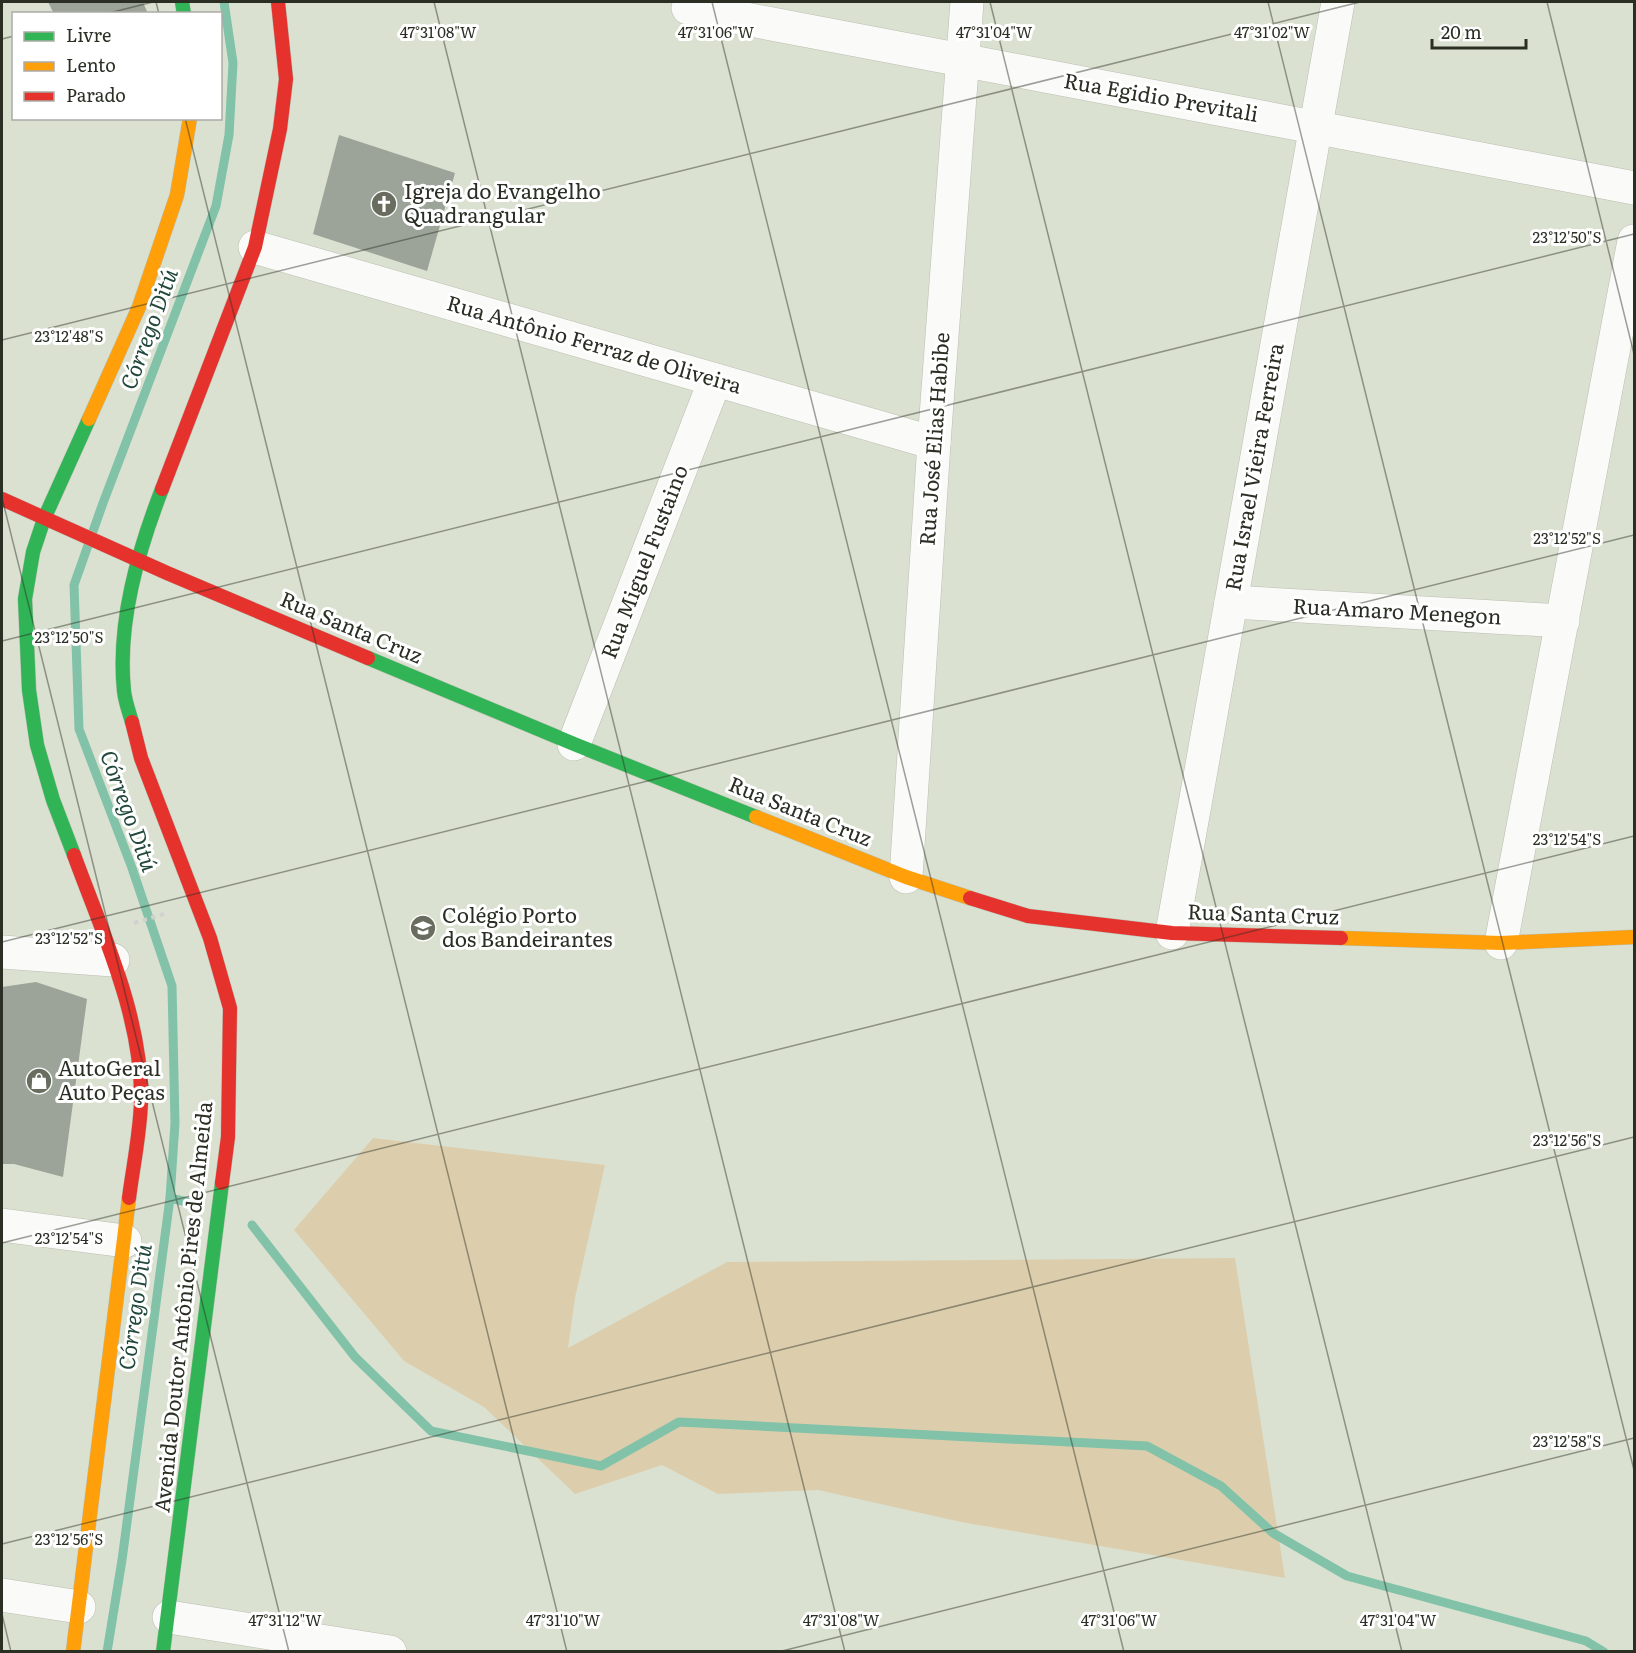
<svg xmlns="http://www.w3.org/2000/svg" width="1636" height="1653" font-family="Literata,serif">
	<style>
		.green { fill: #dccead }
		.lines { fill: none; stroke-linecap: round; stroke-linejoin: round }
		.stream { stroke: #81c2a8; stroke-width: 9 }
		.building { fill: #9ca398 }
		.street-casing { stroke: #b9beb1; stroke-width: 34 }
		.fast-casing { stroke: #b9beb1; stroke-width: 15 }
		.slow-casing { stroke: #b9beb1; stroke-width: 15 }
		.jam-casing { stroke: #b9beb1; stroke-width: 15 }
		.path { stroke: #d0d2ce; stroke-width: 4; stroke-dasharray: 4.5 4.5; stroke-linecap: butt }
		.street { stroke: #fafaf8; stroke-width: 33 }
		.fast { stroke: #30b455; stroke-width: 14 }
		.slow { stroke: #ff9f0a; stroke-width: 14 }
		.jam { stroke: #e5322d; stroke-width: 14 }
		.ticks { fill: none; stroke: #2a2e23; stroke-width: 1.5; stroke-opacity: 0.45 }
		.labels { text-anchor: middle; stroke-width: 6; stroke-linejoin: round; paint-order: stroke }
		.street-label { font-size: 21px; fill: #2a2e23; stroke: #fff }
		.poi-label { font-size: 21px; fill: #2a2e23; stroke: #fff; text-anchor: start }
		.water-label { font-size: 22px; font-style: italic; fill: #21483b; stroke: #fff }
		.ticks-label { font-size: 15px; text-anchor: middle; fill: #2a2e23; stroke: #fff; stroke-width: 6; stroke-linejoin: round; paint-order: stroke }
	</style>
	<rect width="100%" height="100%" fill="#dbe1d1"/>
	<!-- green -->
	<polygon class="green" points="373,1138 605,1165 575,1298 568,1348 727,1262 1235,1258 1285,1578 961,1522 818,1490 718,1494 662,1465 575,1494 484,1407 404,1361 294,1230"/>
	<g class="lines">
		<!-- stream -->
		<g class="stream">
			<polyline points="170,1198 187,1202"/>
			<polyline points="252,1225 355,1357 431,1431 601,1466 679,1422 1147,1446 1221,1486 1273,1533 1347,1576 1586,1641 1604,1652"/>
			<polyline points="107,1652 122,1560 170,1198 175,1123 172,986 132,868 79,729 74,585 103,503 216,206 229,135 233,63 224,2"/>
		</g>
	</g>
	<!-- building -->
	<g class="building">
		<polygon points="48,2 143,2 148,14 54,14"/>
		<polygon points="339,135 455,173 427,271 313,234"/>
		<polygon points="36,982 87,999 63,1177 14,1164 2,1164 2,987"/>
	</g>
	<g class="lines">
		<!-- street casing -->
		<g class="street-casing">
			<g id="street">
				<polyline points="688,8 1634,188"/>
				<polyline points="255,247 934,443"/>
				<polyline points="1231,602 1563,621"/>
				<polyline points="574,744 715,380"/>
				<polyline points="906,877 934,443 967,2"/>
				<polyline points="1172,933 1338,2"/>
				<polyline points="1501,943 1634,241"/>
				<polyline points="2,952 113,960"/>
				<polyline points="2,1225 125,1241"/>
				<polyline points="2,1595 79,1607"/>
				<polyline points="169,1617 390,1652"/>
			</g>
		</g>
		<!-- fast casing -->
		<g class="fast-casing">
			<g id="fast">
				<polyline points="182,2 184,14"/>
				<polyline points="368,658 574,744 756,817"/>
				<path d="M132 722C129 712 125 701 124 691 117 623 138 551 162 489"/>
				<polyline points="74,855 53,800 37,745 29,690 25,599 33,552 44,519 89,419"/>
				<polyline points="163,1652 222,1183"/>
			</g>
		</g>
		<!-- slow casing -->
		<g class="slow-casing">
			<g id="slow">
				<polyline points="89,419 139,307 177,195 190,118"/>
				<polyline points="756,817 906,877 970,898"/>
				<polyline points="1341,938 1501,943 1634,937"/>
				<polyline points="73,1652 129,1198"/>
			</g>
		</g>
		<!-- jam casing -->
		<g class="jam-casing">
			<g id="jam">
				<polyline points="162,489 255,247 280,129 286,79 278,2"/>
				<polyline points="2,499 167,573 368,658"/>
				<polyline points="132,722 141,758 210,938 230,1008 228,1137 222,1183"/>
				<path d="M74 855C102 932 143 1018 141 1102 140 1134 133 1167 129 1198"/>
				<polyline points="970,898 1028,916 1172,933 1341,938"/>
			</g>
		</g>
		<!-- path -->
		<polyline class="path" points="134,923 167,913"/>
		<!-- street -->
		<use href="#street" class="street"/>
		<!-- fast -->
		<use href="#fast" class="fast"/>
		<!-- slow -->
		<use href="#slow" class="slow"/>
		<!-- jam -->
		<use href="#jam" class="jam"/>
	</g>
	<!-- ticks -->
	<path class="ticks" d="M156 2 159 14M434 2 845 1652M712 2 1124 1652M990 2 1402 1652M1268 2 1634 1470M1547 2 1634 354M105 14 153 2M2 39 14 36M185 118 567 1652M2 340 1360 2M2 498 289 1652M2 641 1634 234M2 942 1634 535M2 1243 1634 836M2 1544 1634 1137M2 1614 11 1652M778 1652 1634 1438"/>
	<!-- icons -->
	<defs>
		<g id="church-disc" transform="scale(1.35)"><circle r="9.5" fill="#686d60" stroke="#fff"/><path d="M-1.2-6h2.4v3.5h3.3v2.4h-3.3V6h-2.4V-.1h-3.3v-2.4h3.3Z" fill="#fff"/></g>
		<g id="school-disc" transform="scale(1.35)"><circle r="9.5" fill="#686d60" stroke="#fff"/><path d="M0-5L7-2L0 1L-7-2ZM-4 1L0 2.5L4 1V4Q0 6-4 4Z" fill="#fff"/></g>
		<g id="shop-disc" transform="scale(1.35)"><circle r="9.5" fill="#686d60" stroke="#fff"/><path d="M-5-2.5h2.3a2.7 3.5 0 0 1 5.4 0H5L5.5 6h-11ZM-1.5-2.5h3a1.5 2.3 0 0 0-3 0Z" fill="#fff"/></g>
	</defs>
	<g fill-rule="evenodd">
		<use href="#church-disc" x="384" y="204"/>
		<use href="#school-disc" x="423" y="928"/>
		<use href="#shop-disc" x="39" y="1081"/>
	</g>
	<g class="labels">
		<!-- street labels -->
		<g class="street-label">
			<text transform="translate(1161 98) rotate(10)" y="7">Rua Egidio Previtali</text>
			<text transform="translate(594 345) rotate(16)" y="7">Rua Antônio Ferraz de Oliveira</text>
			<text transform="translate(935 439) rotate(-86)" y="7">Rua José Elias Habibe</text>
			<text transform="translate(1255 467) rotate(-80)" y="7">Rua Israel Vieira Ferreira</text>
			<text transform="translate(645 562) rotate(-69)" y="7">Rua Miguel Fustaino</text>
			<text transform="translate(1397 612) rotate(3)" y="7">Rua Amaro Menegon</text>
			<text transform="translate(351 628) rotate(23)" y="7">Rua Santa Cruz</text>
			<text transform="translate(800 812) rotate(22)" y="7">Rua Santa Cruz</text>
			<text transform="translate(1263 915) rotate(2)" y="7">Rua Santa Cruz</text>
			<text transform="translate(184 1307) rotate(-84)" y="7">Avenida Doutor Antônio Pires de Almeida</text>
		</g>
		<!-- poi labels -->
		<g class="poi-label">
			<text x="404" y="199">Igreja do Evangelho<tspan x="404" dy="24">Quadrangular</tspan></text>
			<text x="442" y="923">Colégio Porto<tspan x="442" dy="24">dos Bandeirantes</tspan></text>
			<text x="58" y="1076">AutoGeral<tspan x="58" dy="24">Auto Peças</tspan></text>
		</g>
		<!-- water labels -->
		<g class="water-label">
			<text transform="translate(149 329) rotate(-70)" y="8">Córrego Ditú</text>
			<text transform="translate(129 811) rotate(70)" y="8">Córrego Ditú</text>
			<text transform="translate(135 1307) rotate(-82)" y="8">Córrego Ditú</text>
		</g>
	</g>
	<g class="ticks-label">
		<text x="438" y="38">47°31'08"W</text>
		<text x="716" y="38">47°31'06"W</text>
		<text x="994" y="38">47°31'04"W</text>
		<text x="1272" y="38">47°31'02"W</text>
		<text x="1567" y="243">23°12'50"S</text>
		<text x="69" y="342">23°12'48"S</text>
		<text x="1567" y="544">23°12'52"S</text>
		<text x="69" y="643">23°12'50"S</text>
		<text x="1567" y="845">23°12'54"S</text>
		<text x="69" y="944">23°12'52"S</text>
		<text x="1567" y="1146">23°12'56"S</text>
		<text x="69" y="1244">23°12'54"S</text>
		<text x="1567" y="1447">23°12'58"S</text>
		<text x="69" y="1545">23°12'56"S</text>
		<text x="285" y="1626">47°31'12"W</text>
		<text x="563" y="1626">47°31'10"W</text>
		<text x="841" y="1626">47°31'08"W</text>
		<text x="1119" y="1626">47°31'06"W</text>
		<text x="1398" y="1626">47°31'04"W</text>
	</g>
	<!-- border -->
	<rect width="1636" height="1653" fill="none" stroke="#2a2e23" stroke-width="6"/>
	<!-- legend -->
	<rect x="12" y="12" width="210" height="108" fill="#ffffff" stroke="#aaaba7" stroke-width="1.5"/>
	<rect x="24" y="32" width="30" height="9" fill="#30b455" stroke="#aaaba7" stroke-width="1.5"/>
	<text x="66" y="42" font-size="18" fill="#2a2e23">Livre</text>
	<rect x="24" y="62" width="30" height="9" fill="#ff9f0a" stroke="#aaaba7" stroke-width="1.5"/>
	<text x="66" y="72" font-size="18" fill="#2a2e23">Lento</text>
	<rect x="24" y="92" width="30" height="9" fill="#e5322d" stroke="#aaaba7" stroke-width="1.5"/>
	<text x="66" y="102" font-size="18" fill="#2a2e23">Parado</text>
	<!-- scale -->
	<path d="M1432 39v9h94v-9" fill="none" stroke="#2a2e23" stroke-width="3"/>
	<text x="1441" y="39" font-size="18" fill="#2a2e23" stroke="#ffffff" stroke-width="4.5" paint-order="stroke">20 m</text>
</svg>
